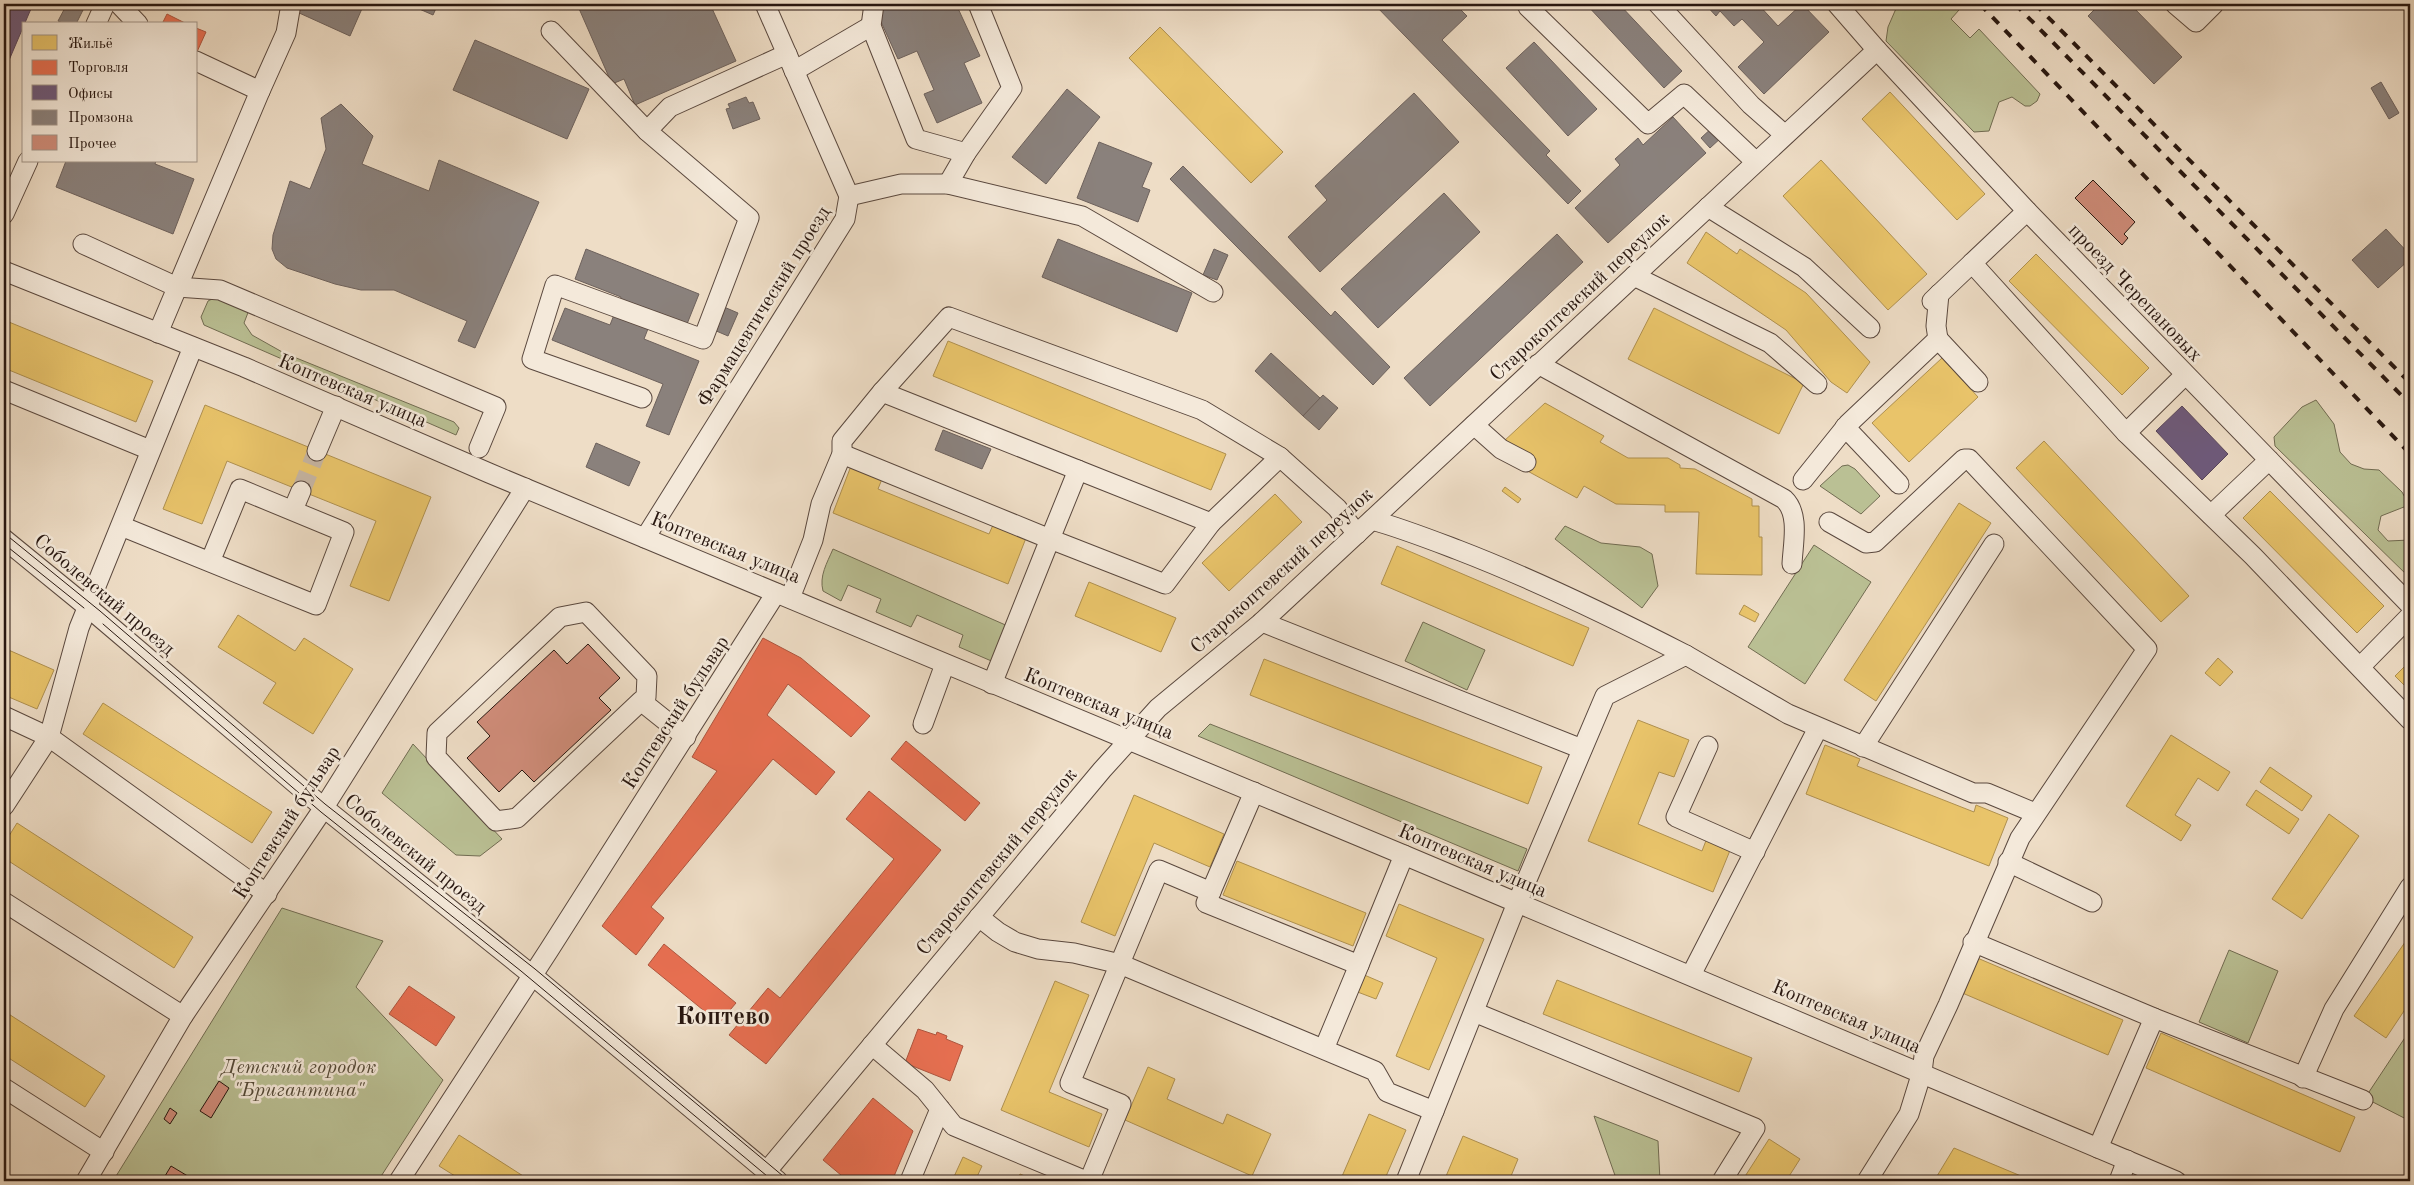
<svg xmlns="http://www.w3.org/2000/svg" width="2414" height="1185" font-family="'Old Standard TT',serif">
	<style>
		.green { fill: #bac094; stroke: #716c52 }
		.homes { fill: #e9c46a; stroke: #af904f }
		.shops { fill: #e76f51; stroke: #ae553e }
		.offices { fill: #6d597a; stroke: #58455a }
		.industry { fill: #8a817c; stroke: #6d615c }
		.building { fill: #cf8c79; stroke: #281710 }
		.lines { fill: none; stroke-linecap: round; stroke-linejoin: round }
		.minor-tunnel { stroke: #c6b5a2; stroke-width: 19; stroke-dasharray: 19 9; stroke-linecap: butt }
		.minor-casing { stroke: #5a483e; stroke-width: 21 }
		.minor { stroke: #f4e9da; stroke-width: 19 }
		.tram { stroke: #281710; stroke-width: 1 }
		.rail { stroke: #281710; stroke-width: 4; stroke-dasharray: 9 9; stroke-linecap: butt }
		.labels { text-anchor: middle; stroke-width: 5; stroke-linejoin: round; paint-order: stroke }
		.street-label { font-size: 20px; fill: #281710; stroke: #f4e9da }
		.park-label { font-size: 20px; font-style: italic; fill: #544a38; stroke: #f4e9da }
		.district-label { font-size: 25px; font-weight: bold; fill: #281710; stroke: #f4e9da }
	</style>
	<rect width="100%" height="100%" fill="#eeddc6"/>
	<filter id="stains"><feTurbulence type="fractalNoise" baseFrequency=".004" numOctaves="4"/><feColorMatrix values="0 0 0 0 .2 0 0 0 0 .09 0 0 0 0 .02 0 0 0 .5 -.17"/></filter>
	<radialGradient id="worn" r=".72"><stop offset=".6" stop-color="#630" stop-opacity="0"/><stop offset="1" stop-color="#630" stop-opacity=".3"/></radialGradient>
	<!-- green -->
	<g class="green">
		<polygon points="1898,4 1953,4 1959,10 1951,19 1970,38 1979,29 2040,94 2037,101 2030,106 2025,106 2012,97 1999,102 1989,131 1974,132 1886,41 1888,27"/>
		<polygon points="214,298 249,310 244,323 252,335 284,353 454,422 459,428 456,435 204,325 201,317 208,301"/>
		<polygon points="2316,400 2334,424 2340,452 2351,464 2364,469 2379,470 2402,492 2409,505 2381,516 2378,530 2388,541 2410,540 2410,578 2275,446 2274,437 2302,407"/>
		<polygon points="1848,465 1855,469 1880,496 1861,514 1820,486 1842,466"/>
		<polygon points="1565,526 1601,543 1640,547 1652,554 1658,586 1642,608 1555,539"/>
		<polygon points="1814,545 1871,582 1805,684 1748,647"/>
		<path d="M833 549 1010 627 996 663 959 647 963 635 917 615 911 627 876 612 881 599 848 585 841 601 823 591C819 576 827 563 833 549Z"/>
		<polygon points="1423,622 1485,650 1467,690 1405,661"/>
		<polygon points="1210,724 1527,849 1518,871 1198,736"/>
		<polygon points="413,744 502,839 480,856 456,855 382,793"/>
		<polygon points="282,908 383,941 356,987 443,1080 378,1181 113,1181"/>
		<polygon points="2229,950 2278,971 2248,1043 2199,1022"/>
		<polygon points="2410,1030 2410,1121 2365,1098"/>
		<polygon points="1594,1116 1658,1141 1660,1181 1617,1181"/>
	</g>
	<!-- homes -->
	<g class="homes">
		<polygon points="1160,27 1283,152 1251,183 1129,58"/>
		<polygon points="1890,92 1985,194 1957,220 1862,119"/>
		<polygon points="1821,160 1927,274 1888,310 1783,196"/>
		<polygon points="1706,232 1737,254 1740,249 1806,293 1870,362 1847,393 1831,382 1786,330 1687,263"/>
		<polygon points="2036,254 2149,368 2122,395 2009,281"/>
		<polygon points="1654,308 1804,383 1779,434 1628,359"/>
		<polygon points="4,320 153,381 136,422 4,368"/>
		<polygon points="948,341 1226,454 1211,490 933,376"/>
		<polygon points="1942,358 1978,397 1909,462 1872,423"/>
		<polygon points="1545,403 1604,436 1600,442 1628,458 1668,458 1680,465 1680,468 1695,469 1752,499 1752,506 1759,506 1759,537 1762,537 1762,575 1696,574 1699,512 1665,512 1665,505 1616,504 1584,486 1577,498 1522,468 1503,442"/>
		<polygon points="205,405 431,497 389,601 350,586 376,521 227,461 202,524 163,509"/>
		<polygon points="2044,441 2189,596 2161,622 2016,468"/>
		<polygon points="851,466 882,479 878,489 989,534 993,525 1026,538 1008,584 833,513"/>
		<polygon points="1505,487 1521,499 1518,503 1502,491"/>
		<polygon points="2270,491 2384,606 2357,633 2243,518"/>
		<polygon points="1275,494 1302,522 1229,591 1202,563"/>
		<polygon points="1959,503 1991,523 1876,701 1844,680"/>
		<polygon points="1397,546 1589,628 1573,666 1381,584"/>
		<polygon points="1089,582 1176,618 1161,652 1075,616"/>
		<polygon points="1744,605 1759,614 1755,622 1739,614"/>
		<polygon points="238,615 295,651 304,638 353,669 313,734 263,703 276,683 218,647"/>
		<polygon points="4,648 54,670 37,709 4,695"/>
		<polygon points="2218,658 2233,672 2220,686 2205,673"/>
		<polygon points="1264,659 1542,767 1528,804 1250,695"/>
		<polygon points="2410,661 2410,691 2395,676"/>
		<polygon points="103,703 272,812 252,843 83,734"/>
		<polygon points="1638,720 1689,740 1674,777 1659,772 1638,824 1702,851 1707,838 1731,848 1713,892 1588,841"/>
		<polygon points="2171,735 2230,772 2218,791 2198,778 2175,815 2191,825 2181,841 2126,806"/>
		<polygon points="1825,745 1860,759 1857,766 1974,812 1976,805 2008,818 1989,866 1806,794"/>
		<polygon points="2270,767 2312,796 2302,811 2260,782"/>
		<polygon points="2256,790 2299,819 2289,834 2246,805"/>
		<polygon points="1134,795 1224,834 1210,867 1154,843 1115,936 1081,922"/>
		<polygon points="2329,814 2359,836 2302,919 2272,899"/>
		<polygon points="17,823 193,937 174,968 4,858 4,844"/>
		<polygon points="1237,861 1366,913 1353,946 1223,895"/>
		<polygon points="1399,904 1484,939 1429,1070 1396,1056 1437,958 1386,936"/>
		<polygon points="2410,935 2410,1002 2386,1038 2354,1016"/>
		<polygon points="1975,957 2123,1020 2108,1055 1960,992"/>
		<polygon points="1362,974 1383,983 1376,999 1355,991"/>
		<polygon points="1557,980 1752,1058 1739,1092 1543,1014"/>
		<polygon points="1055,981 1089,995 1049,1092 1102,1114 1089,1147 1001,1110"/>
		<polygon points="4,1011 105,1076 85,1107 4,1055"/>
		<polygon points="2161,1033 2355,1117 2340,1152 2146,1068"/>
		<polygon points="1148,1067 1175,1079 1167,1099 1223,1124 1227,1114 1271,1134 1252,1176 1125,1120"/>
		<polygon points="1369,1114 1406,1130 1384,1181 1340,1181"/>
		<polygon points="459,1135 531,1181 463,1181 439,1166"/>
		<polygon points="1463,1136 1518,1159 1509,1181 1444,1181"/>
		<polygon points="1769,1139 1800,1159 1786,1181 1742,1181"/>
		<polygon points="1954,1148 2033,1181 1934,1181"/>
		<polygon points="963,1157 982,1166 975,1181 952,1181"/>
		<polygon points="1020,1174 1037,1181 1017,1181"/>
	</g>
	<!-- shops -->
	<g class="shops">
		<polygon points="167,14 187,24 162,24"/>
		<polygon points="196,28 206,32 196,54"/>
		<polygon points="763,638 801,658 870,716 851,737 788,684 767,715 835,772 816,795 773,759 651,907 664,918 636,955 602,926 717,771 692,757"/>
		<polygon points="906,741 980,803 965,821 891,759"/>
		<polygon points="869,791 941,850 766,1064 729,1035 768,988 780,998 894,859 846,819"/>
		<polygon points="664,944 736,1003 719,1023 648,965"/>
		<polygon points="409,986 455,1017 436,1046 389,1014"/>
		<polygon points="918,1029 936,1035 937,1032 947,1036 946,1039 963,1046 950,1081 905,1063"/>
		<polygon points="873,1098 913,1131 892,1181 848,1181 823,1160"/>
	</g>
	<!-- offices -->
	<g class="offices">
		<polygon points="4,4 33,4 4,72"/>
		<polygon points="2182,406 2228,454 2202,480 2156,431"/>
	</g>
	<!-- industry -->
	<g class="industry">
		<polygon points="67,4 86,4 76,24 65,24 58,21"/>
		<polygon points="300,4 364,4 350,36 297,12"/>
		<polygon points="408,4 438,4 433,15"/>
		<polygon points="577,4 710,4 736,61 635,105 624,79 612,84"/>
		<polygon points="896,4 956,4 980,56 964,63 982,103 937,123 924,94 934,90 917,51 898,59 877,13"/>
		<polygon points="1374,4 1455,4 1467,16 1442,40 1550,151 1546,155 1581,191 1568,204"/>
		<polygon points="1586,4 1619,4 1682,71 1664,88"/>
		<polygon points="1705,4 1758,4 1778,26 1802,4 1829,32 1764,94 1738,67 1764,42 1742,19 1734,26 1720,11 1716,16"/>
		<polygon points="2100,4 2130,4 2182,57 2154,84 2088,16"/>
		<polygon points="475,40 589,89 567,139 453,90"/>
		<polygon points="1534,42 1597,109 1568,136 1506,68"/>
		<polygon points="2381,82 2399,113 2389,119 2371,88"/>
		<polygon points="1067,89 1100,117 1046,184 1012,157"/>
		<polygon points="1414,93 1459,142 1320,272 1288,237 1327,200 1315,186"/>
		<polygon points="746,97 749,103 753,102 760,119 733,129 726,109 730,108 728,104"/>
		<polygon points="341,104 373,136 362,164 429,191 439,160 539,202 475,348 458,341 467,321 394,290 361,290 335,284 287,268 276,259 272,249 273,235 290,181 310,189 326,149 321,118"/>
		<polygon points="1673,117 1706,153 1608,243 1575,208 1620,165 1615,159 1638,138 1643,145"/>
		<polygon points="1714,126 1723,136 1710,148 1701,138"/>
		<polygon points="1099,142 1152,163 1142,187 1150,190 1138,222 1077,198"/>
		<polygon points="66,161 156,161 155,164 194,179 173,234 56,187"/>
		<polygon points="1183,166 1331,316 1335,311 1390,367 1373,385 1170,179"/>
		<polygon points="1444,193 1480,232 1378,328 1341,289"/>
		<polygon points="2386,229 2410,255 2410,259 2378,288 2352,260"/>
		<polygon points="1557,234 1583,262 1430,406 1404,378"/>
		<polygon points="1058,239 1192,293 1177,332 1042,277"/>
		<polygon points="586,249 699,294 687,324 655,311 644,339 699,361 669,435 646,426 663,384 552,340 565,308 610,325 621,297 575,279"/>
		<polygon points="1214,249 1228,255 1217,280 1203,275"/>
		<polygon points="724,307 738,313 728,336 714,330"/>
		<polygon points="1271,353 1320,398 1303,416 1255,371"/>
		<polygon points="1323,395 1338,408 1319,430 1303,416"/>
		<polygon points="943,430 991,449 982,469 935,450"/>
		<polygon points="596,443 640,462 629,486 586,467"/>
	</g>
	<!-- building -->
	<g class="building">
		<polygon points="2093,180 2135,222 2124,234 2128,238 2122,245 2075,198"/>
		<polygon points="588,644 620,678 599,698 611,710 534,782 522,770 499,792 467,758 490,736 477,722 554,650 567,664"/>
		<polygon points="219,1081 229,1088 211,1118 200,1111"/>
		<polygon points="170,1108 177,1113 170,1124 164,1119"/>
		<polygon points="171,1166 196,1181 162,1181"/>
	</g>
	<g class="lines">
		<!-- minor-tunnel -->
		<polyline class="minor-tunnel" points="301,491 317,451"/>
		<!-- minor casing -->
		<g class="minor-casing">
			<g id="minor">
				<polyline points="119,4 138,24"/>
				<polyline points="874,4 871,26 916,139 966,153 1012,88 978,4"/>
				<polyline points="1532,4 1528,7 1648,124 1684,94 1756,162"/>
				<polyline points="1658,4 1751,105 1785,135"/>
				<polyline points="1837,4 1877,50 2027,211 2410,605"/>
				<polyline points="2175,4 2196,22 2214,4"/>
				<polyline points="96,24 105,4"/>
				<polyline points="551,31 647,131"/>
				<polyline points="794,71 871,26"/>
				<polyline points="260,91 286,33 291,4"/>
				<polyline points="948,184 966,153"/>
				<polyline points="849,196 901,184 948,184 1082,216 1213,292"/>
				<polyline points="1708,207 1804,267 1870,328"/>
				<polyline points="2027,211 1972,263 2126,433"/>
				<polyline points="4,214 28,161"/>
				<polyline points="83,244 177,287 220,290 496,407 479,448"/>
				<polyline points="4,271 244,367 489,473 1404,855 2176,1181"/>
				<polyline points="1634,276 1770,343 1817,384"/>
				<polyline points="1932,301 1972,263"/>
				<polyline points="158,333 260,91 196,61"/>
				<polyline points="1938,339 1936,326 1939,294"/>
				<path d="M1538 364 1784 499C1800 514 1793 543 1792 564"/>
				<polyline points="2185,375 2126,433 2253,556 2410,720"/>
				<polyline points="4,390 150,450"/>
				<polyline points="882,392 949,317 1202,410 1280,457"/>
				<polyline points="642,398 532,359 555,285 703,339 749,218 647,131 670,107 787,54"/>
				<polyline points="1474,425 1501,449 1526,462"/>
				<polyline points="1845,427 1899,484"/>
				<polyline points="317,451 336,406"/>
				<polyline points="842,454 1050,539 992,684"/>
				<polyline points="1078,470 1050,539 1165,584 1211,523"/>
				<polyline points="1803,480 1848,424 1938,339 1978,382"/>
				<polyline points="293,510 301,491"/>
				<polyline points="2211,515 2269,460"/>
				<path d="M1372 520C1401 528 1429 539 1458 550 1536 580 1612 617 1686 655"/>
				<polyline points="1829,522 1866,543 1875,542 1964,459 1969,459 2147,649 2020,838 1948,1005 1924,1056 1922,1072 1909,1114 1867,1181"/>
				<polyline points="121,526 316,605 344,532 240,489 210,562"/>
				<polyline points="645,538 845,219 849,196 765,4"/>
				<polyline points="4,539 96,614 323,807 532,975 778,1181"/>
				<polyline points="790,598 813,540 821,504 842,454 842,441 882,392 1211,523 1280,457 1337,508 1357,534"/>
				<polyline points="1262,622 1582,749"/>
				<polyline points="2360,667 2410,616"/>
				<polyline points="641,701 646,697 647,676 586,612 560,617 437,733 436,757 496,821 517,818 641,701 686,737"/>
				<polyline points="4,716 49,737 267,894"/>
				<polyline points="923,724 945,664"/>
				<polyline points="1708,746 1676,817 1755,852"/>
				<polyline points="1863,747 1994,544"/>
				<polyline points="1254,792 1206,903 1359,965 1404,855"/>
				<polyline points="4,806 49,737 79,628 193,347"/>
				<polyline points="2008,862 2092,902"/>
				<polyline points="4,902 183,1016"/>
				<polyline points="979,917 998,932 1015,942 1038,949 1074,953 1120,964 1375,1071 1387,1092 1434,1111"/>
				<polyline points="1973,942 2154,1018"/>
				<polyline points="1691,975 1818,728"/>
				<polyline points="1474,1012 1755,1128 1722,1181"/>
				<polyline points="872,1045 925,1090 954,1126 1086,1181"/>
				<polyline points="1324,1049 1359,965"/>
				<polyline points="2303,1078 2334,1009 2410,887"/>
				<polyline points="4,1088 104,1152"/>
				<polyline points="2098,1148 2154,1018 2363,1100"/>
				<polyline points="766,1172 1102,770 1158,708 1262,622 1877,50"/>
				<polyline points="86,1181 183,1016 321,812 525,488"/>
				<polyline points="399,1181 549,950 776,593"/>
				<polyline points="910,1181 940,1109"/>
				<polyline points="1089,1181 1121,1104 1070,1083 1159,870 1211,892"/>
				<polyline points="1406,1181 1517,903 1605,696 1686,655 1788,714 1973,793 1987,793 2035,813"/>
				<polyline points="2119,1181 2127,1160"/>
			</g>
		</g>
		<!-- minor -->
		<use href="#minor" class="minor"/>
		<!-- tram -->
		<g class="tram">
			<polyline points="4,533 100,611 325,804 535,969 789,1181"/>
			<polyline points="4,544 84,608"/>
			<polyline points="103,624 321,812 521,971 773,1181"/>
		</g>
		<!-- rail -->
		<g class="rail">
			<polyline points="1980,4 2410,454"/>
			<polyline points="2015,4 2410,404"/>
			<polyline points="2035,4 2410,383"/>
		</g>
	</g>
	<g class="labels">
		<!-- street labels -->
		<g class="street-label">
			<text transform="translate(2136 292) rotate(46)" y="7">проезд Черепановых</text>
			<text transform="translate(1579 296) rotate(-43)" y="7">Старокоптевский переулок</text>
			<text transform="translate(763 306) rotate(-58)" y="7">Фармацевтический проезд</text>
			<text transform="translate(353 390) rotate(23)" y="7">Коптевская улица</text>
			<text transform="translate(726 547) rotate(22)" y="7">Коптевская улица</text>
			<text transform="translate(1281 570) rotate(-42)" y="7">Старокоптевский переулок</text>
			<text transform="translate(105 594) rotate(40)" y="7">Соболевский проезд</text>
			<text transform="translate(1099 703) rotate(22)" y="7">Коптевская улица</text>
			<text transform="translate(675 712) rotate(-57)" y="7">Коптевский бульвар</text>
			<text transform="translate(286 822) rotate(-57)" y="7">Коптевский бульвар</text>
			<text transform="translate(416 853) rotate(39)" y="7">Соболевский проезд</text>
			<text transform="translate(1473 860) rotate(23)" y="7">Коптевская улица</text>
			<text transform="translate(996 861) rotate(-50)" y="7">Старокоптевский переулок</text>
			<text transform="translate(1847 1016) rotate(23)" y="7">Коптевская улица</text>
		</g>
		<!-- park labels -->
		<g class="park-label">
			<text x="299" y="1073">Детский городок<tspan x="299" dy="23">"Бригантина"</tspan></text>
		</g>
		<!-- district labels -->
		<g class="district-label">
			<text x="723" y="1024">Коптево</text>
		</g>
	</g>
	<!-- margin -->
	<rect width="2414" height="1185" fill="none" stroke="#eeddc6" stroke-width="20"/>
	<rect x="5" y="5" width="2404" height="1175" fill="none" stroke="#281710" stroke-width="2.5"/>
	<rect x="10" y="10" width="2394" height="1165" fill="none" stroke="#281710"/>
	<!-- legend -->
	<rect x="22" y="22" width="175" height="140" fill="#f4e9da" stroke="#a29589"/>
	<rect x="32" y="35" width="25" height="15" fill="#e9c46a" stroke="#a29589"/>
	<text x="68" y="48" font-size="15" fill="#281710">Жильё</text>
	<rect x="32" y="60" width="25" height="15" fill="#e76f51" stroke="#a29589"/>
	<text x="68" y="72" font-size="15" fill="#281710">Торговля</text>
	<rect x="32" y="85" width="25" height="15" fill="#6d597a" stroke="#a29589"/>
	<text x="68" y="98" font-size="15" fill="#281710">Офисы</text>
	<rect x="32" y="110" width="25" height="15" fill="#8a817c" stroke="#a29589"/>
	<text x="68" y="122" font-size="15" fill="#281710">Промзона</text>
	<rect x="32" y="135" width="25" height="15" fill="#cf8c79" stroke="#a29589"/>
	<text x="68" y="148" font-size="15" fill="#281710">Прочее</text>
	<rect width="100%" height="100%" filter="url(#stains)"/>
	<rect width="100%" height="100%" fill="url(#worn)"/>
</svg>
